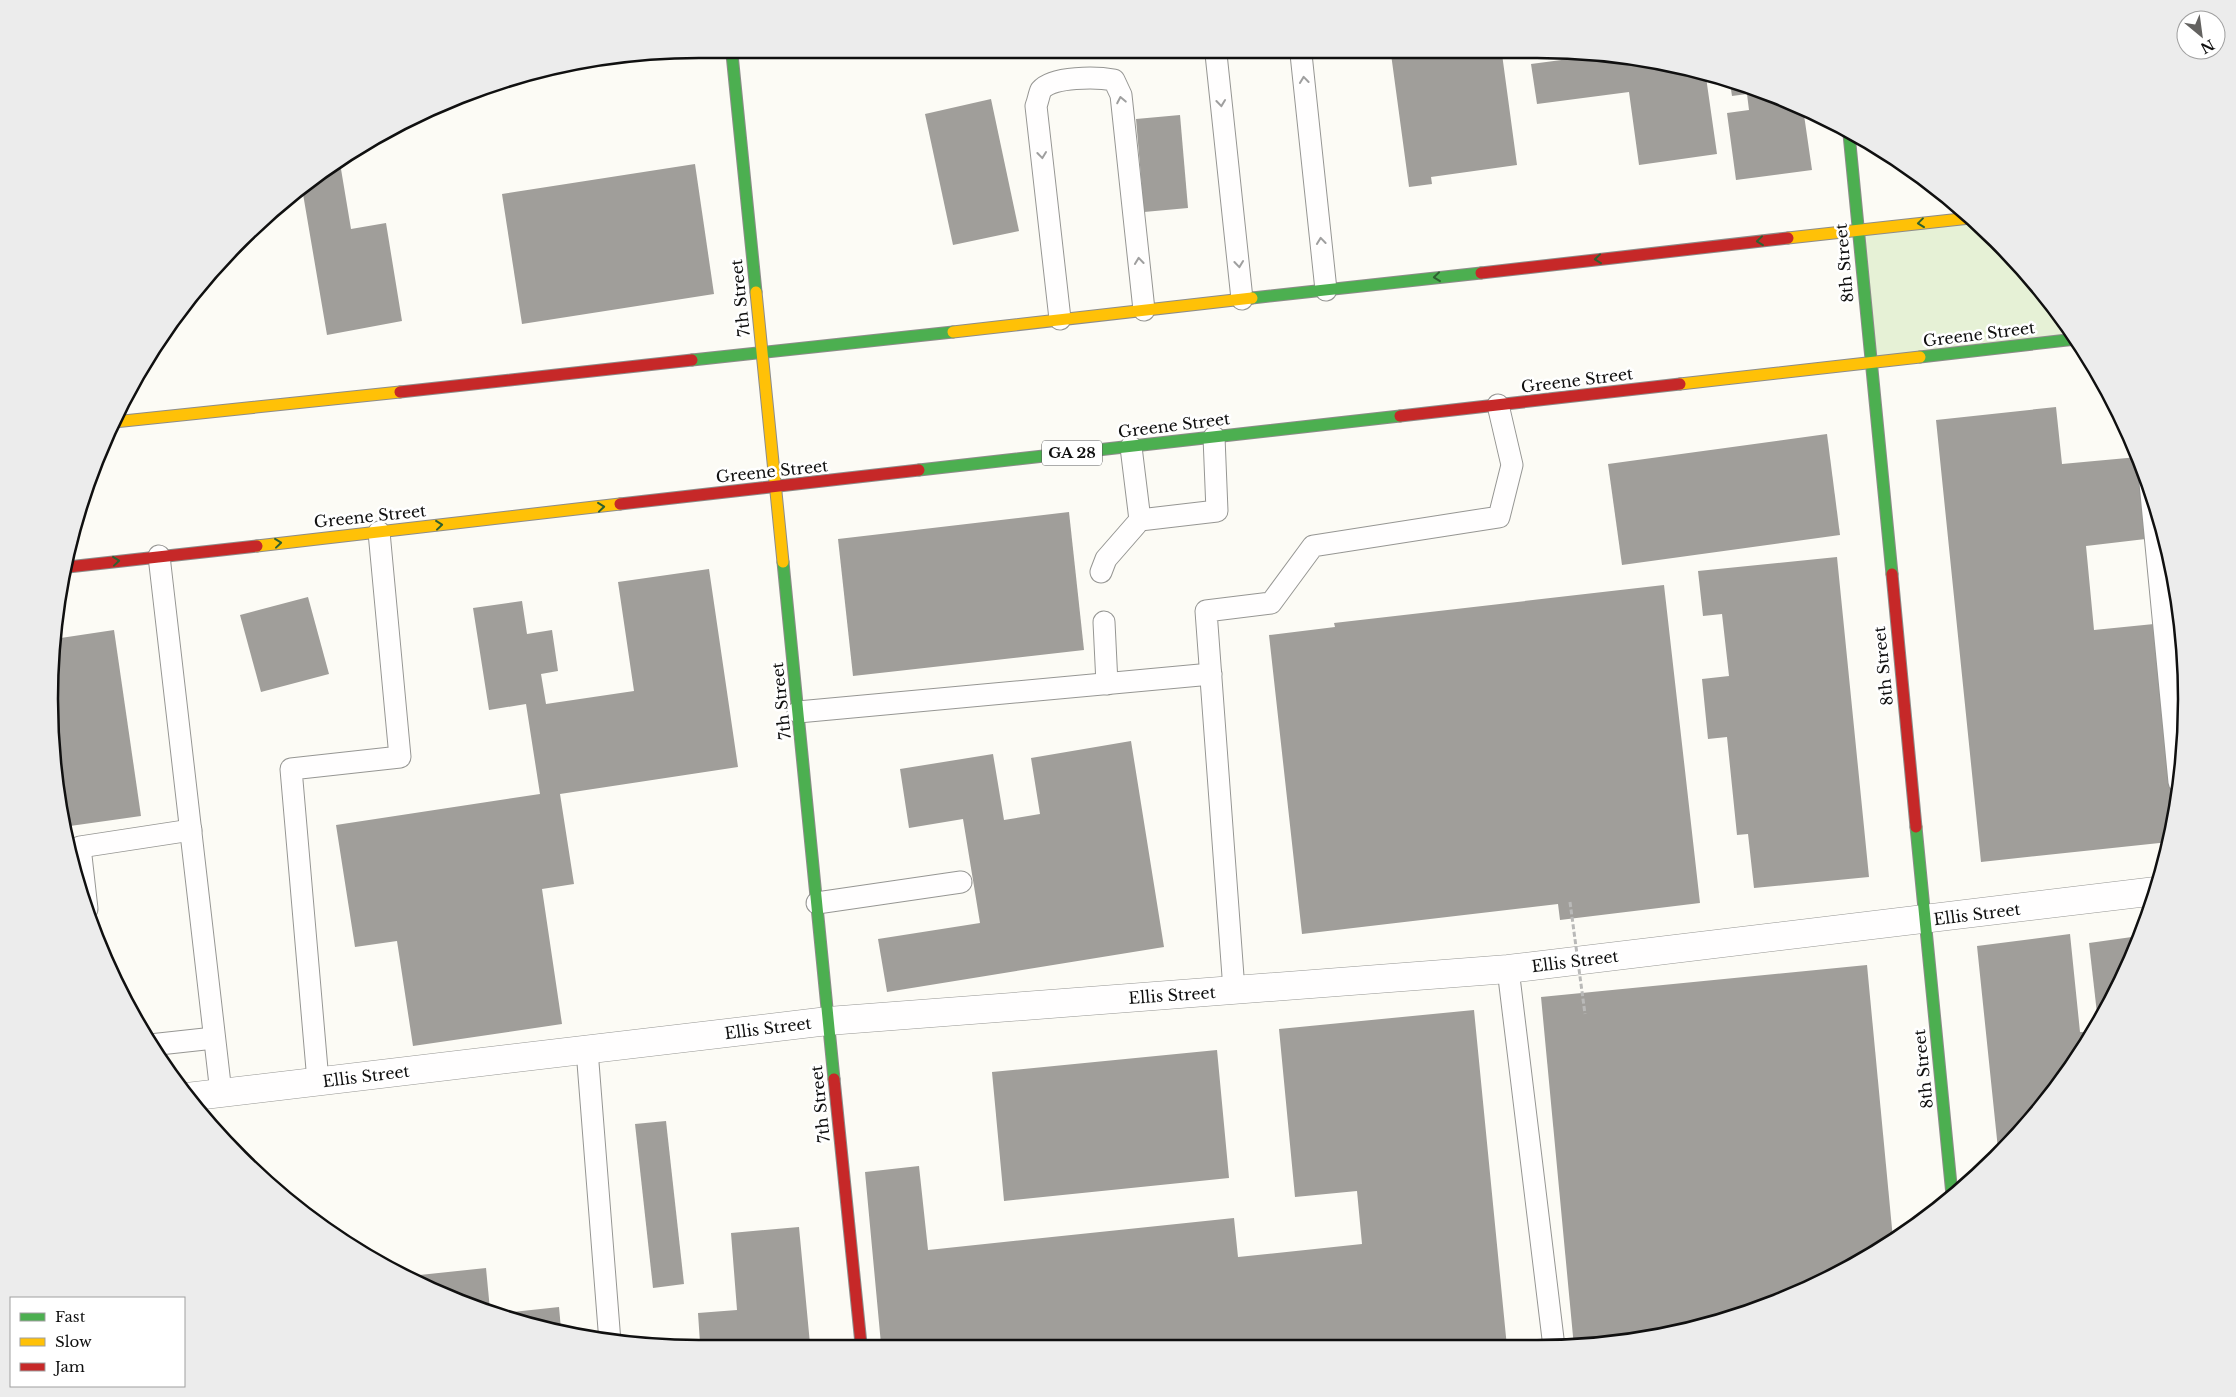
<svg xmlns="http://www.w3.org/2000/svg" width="2236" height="1397" font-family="'Libre Baskerville',serif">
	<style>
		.green { fill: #e6f1d6 }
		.building { fill: #a09e9a }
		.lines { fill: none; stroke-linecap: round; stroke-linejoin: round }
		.lane-casing { stroke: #969693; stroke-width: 23 }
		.street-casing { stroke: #969693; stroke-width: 29 }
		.fast-casing { stroke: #8d8c8a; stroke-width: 13 }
		.slow-casing { stroke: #8d8c8a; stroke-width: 13 }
		.jam-casing { stroke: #8d8c8a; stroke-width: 13 }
		.lane { stroke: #fffefe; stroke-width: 21 }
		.street { stroke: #fffefe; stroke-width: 28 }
		.fast { stroke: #4caf50; stroke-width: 11 }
		.slow { stroke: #ffc107; stroke-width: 11 }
		.jam { stroke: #c62828; stroke-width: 11 }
		.path-bridge { stroke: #b9b9b8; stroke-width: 3; stroke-dasharray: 5 2.5; stroke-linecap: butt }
		.oneway { stroke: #9f9f9f }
		.oneway2 { stroke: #2e6030 }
		.labels { text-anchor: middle; stroke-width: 5; stroke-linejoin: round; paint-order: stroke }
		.shield { fill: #fff; stroke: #585858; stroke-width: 1 }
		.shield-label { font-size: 15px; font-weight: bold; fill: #101010 }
		.street-label { font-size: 16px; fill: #101010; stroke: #fff }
		.rim { fill: none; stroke: #101010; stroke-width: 2.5 }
	</style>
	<rect width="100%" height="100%" fill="#fcfbf5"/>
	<!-- green -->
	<polygon class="green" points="1970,218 2026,270 2076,339 1870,363 1858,230"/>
	<!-- building -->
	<g class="building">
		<polygon points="854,54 895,54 895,56 854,59"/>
		<polygon points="1391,54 1502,54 1517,165 1431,177 1432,184 1409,187"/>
		<polygon points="1568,54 1622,54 1706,77 1717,154 1639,165 1629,92 1537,104 1531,64 1569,59"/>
		<polygon points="1730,83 1786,98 1803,108 1812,170 1736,180 1727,113 1749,110 1747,94 1732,96"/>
		<polygon points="991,99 1019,231 953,245 925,114"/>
		<polygon points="1180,115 1188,208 1144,212 1136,119"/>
		<polygon points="339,157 351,229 386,223 402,321 327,335 302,188"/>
		<polygon points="695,164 714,294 522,324 502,194"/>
		<polygon points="2056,407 2062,464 2138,457 2147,478 2154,538 2086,546 2094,630 2154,624 2174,815 2169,842 1981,862 1936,420"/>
		<polygon points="1827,434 1840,535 1622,565 1608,464"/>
		<polygon points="1069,512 1084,650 853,676 838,539"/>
		<polygon points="1837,557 1869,877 1754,888 1748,834 1737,835 1727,737 1708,739 1702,679 1729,676 1722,614 1703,616 1698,571"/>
		<polygon points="709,569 738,767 560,794 574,884 542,889 562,1024 413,1046 397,941 355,947 336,825 540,794 526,704 489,710 473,608 522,601 527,634 552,630 558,671 541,674 546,704 634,691 618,582"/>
		<polygon points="1664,585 1700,903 1560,920 1558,904 1302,934 1269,635 1335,627 1334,623"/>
		<polygon points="308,597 329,674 261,692 240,615"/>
		<polygon points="114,630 141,816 63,827 54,783 50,656 54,639"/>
		<polygon points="1131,741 1164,947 887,992 878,939 980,923 963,819 909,828 900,769 993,754 1004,820 1040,814 1031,758"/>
		<polygon points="2070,934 2080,1032 2092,1032 2053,1094 1998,1149 1977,946"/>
		<polygon points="2139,936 2120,986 2098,1022 2089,943"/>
		<polygon points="1867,965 1893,1239 1825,1281 1706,1326 1574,1347 1541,997"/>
		<polygon points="1474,1010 1507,1347 881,1344 865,1172 919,1166 928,1250 1234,1218 1238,1257 1362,1244 1357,1191 1295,1197 1279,1029"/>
		<polygon points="1217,1050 1229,1178 1004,1201 992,1072"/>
		<polygon points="666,1121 684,1284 653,1288 635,1124"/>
		<polygon points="799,1227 810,1344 700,1343 698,1313 737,1310 731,1233"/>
		<polygon points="486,1268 490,1310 450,1299 410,1276"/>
		<polygon points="559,1307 561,1329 503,1313"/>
	</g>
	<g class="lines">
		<!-- lane casing -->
		<g class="lane-casing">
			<g id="lane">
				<polyline points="1216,54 1242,299"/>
				<polyline points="1301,54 1326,290"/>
				<path d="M1060 319 1036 106C1038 101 1039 94 1041 90 1053 76 1097 77 1114 80L1121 95 1144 310"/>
				<polyline points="1131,447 1140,520"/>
				<polyline points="2150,483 2179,782"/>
				<polyline points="159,556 221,1093"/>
				<polyline points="1101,572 1106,559 1140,520 1217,511 1214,437"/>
				<polyline points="1104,622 1107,684"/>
				<polyline points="798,712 1211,674"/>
				<polyline points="817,903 961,882"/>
				<polyline points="87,909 80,847 191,830"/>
				<polyline points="1508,969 1554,1347"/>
				<polyline points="1234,990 1206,611 1271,603 1313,546 1499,517 1512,465 1498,405"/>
				<polyline points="150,1045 214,1038"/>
				<polyline points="587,1050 610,1342"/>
				<polyline points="318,1081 291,769 400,757 379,532"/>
			</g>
		</g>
		<!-- street casing -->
		<g class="street-casing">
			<polyline id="street" points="187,1097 828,1021 1508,969 2156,891"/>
		</g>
		<!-- fast casing -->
		<g class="fast-casing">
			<g id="fast">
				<polyline points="732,54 756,292"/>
				<polyline points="1849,134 1892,574"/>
				<polyline points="1252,298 1481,273"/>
				<polyline points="1920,357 2076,339"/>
				<polyline points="692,360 953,332"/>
				<polyline points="919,470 1400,416"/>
				<polyline points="783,562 834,1079"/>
				<polyline points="1916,827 1952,1195"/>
			</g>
		</g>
		<!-- slow casing -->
		<g class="slow-casing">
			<g id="slow">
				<polyline points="1788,238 1970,218"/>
				<polyline points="756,292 783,562"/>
				<polyline points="953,332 1252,298"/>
				<polyline points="1680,384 1920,357"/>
				<polyline points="114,422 400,392"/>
				<polyline points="257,546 620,504"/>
			</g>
		</g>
		<!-- jam casing -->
		<g class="jam-casing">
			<g id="jam">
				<polyline points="1481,273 1788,238"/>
				<polyline points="400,392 692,360"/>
				<polyline points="1400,416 1680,384"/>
				<polyline points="620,504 919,470"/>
				<polyline points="68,567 257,546"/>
				<polyline points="1892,574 1916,827"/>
				<polyline points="834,1079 861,1344"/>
			</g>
		</g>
		<!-- lane -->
		<use href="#lane" class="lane"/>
		<!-- street -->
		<use href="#street" class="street"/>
		<!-- fast -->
		<use href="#fast" class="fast"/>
		<!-- slow -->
		<use href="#slow" class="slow"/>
		<!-- jam -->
		<use href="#jam" class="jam"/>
		<!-- path-bridge -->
		<polyline class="path-bridge" points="1570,902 1585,1014"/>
	</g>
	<!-- one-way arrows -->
	<defs><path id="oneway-chevron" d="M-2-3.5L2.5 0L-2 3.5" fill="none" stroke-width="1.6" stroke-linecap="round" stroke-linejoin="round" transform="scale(1.25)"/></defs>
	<g class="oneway">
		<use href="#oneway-chevron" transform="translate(1304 80) rotate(-96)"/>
		<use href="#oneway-chevron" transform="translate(1121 100) rotate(-101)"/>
		<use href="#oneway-chevron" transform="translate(1221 103) rotate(84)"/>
		<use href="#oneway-chevron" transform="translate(1042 155) rotate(83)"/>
		<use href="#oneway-chevron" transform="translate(1321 241) rotate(-96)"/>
		<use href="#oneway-chevron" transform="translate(1139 261) rotate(-96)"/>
		<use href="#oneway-chevron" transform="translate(1239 264) rotate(84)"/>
	</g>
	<g class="oneway2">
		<use href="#oneway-chevron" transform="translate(1921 223) rotate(173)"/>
		<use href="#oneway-chevron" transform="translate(1760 241) rotate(174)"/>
		<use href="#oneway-chevron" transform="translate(1598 259) rotate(174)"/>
		<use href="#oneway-chevron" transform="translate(1437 277) rotate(174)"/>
		<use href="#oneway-chevron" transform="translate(601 507) rotate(-6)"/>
		<use href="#oneway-chevron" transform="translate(439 525) rotate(-6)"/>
		<use href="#oneway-chevron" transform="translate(278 543) rotate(-6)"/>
		<use href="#oneway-chevron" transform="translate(116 561) rotate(-6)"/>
	</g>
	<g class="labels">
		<!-- shield labels -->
		<rect class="shield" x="1042" y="440.5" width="60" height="25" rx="4"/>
		<g class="shield-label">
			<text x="1072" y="458">GA 28</text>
		</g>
		<!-- street labels -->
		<g class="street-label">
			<text transform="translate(1844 263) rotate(-95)" y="6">8th Street</text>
			<text transform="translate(740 298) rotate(-96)" y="6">7th Street</text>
			<text transform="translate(1979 334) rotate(-7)" y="6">Greene Street</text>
			<text transform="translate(1577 380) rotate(-7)" y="6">Greene Street</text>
			<text transform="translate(1174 425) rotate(-7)" y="6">Greene Street</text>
			<text transform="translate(772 471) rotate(-6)" y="6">Greene Street</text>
			<text transform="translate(370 516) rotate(-6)" y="6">Greene Street</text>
			<text transform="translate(1883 666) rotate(-96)" y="6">8th Street</text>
			<text transform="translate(781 701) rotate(-96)" y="6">7th Street</text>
			<text transform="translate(1977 914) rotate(-7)" y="6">Ellis Street</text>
			<text transform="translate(1575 961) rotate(-7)" y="6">Ellis Street</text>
			<text transform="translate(1172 995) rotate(-4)" y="6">Ellis Street</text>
			<text transform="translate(768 1028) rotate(-7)" y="6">Ellis Street</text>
			<text transform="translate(1923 1069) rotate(-96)" y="6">8th Street</text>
			<text transform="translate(366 1076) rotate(-7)" y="6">Ellis Street</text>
			<text transform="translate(820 1104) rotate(-96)" y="6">7th Street</text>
		</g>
	</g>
	<!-- crop -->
	<path d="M0 0H2236V1397H0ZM699 58H1537A641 641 0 0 1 2178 699V699A641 641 0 0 1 1537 1340H699A641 641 0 0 1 58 699V699A641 641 0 0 1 699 58Z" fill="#ececec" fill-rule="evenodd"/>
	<path class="rim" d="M699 58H1537A641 641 0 0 1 2178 699V699A641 641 0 0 1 1537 1340H699A641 641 0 0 1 58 699V699A641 641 0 0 1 699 58Z"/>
	<!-- legend -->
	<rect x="10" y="1297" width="175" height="90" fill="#ffffff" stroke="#9f9f9f"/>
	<rect x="20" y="1313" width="25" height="8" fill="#4caf50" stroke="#9f9f9f"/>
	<text x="55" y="1322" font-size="15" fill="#101010">Fast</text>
	<rect x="20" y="1338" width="25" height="8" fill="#ffc107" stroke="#9f9f9f"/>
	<text x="55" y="1347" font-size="15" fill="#101010">Slow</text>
	<rect x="20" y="1363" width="25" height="8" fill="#c62828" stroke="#9f9f9f"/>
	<text x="55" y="1372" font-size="15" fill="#101010">Jam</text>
	<!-- north arrow -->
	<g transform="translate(2201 35) rotate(151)"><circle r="24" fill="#ffffff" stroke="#9f9f9f"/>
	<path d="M0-4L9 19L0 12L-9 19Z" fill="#636260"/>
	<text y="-8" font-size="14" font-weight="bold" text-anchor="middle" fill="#101010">N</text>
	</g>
</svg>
